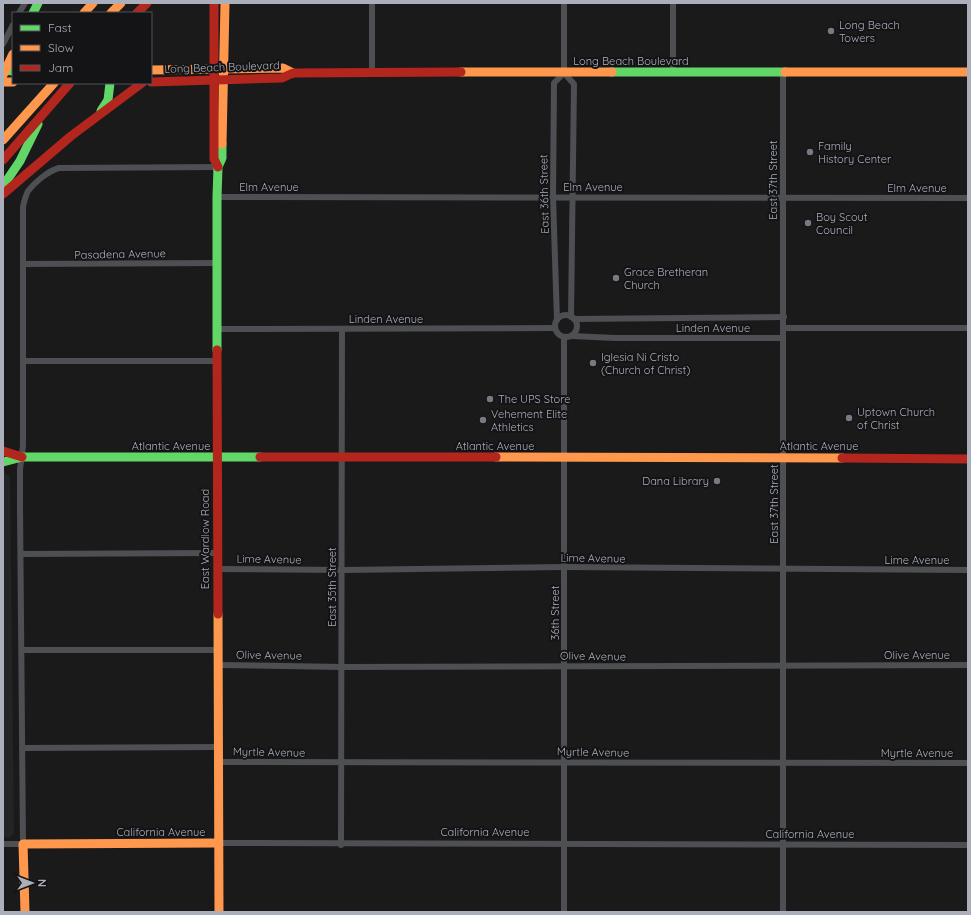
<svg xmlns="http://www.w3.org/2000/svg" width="971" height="915" font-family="Quicksand,sans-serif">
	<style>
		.built { fill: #242426 }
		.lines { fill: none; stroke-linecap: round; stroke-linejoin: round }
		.street { stroke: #4e4f53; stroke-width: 6 }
		.fast { stroke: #63d668; stroke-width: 9 }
		.slow { stroke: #ff974d; stroke-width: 9 }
		.jam { stroke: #b3261e; stroke-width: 9 }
		.poi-dot { fill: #787a83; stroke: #141416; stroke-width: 1.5 }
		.labels { text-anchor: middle; stroke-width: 4; stroke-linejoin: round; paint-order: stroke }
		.poi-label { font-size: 11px; fill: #abaebb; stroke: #141416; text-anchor: start }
		.street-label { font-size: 11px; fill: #abaebb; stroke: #141416 }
	</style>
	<rect width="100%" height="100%" fill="#1a1a1a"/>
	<!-- built -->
	<polygon class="built" points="3,472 10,477 14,833 9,838 3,837"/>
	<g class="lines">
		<!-- street -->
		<g class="street">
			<polyline points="372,3 372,72"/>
			<polyline points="564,3 564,73 574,84 571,317"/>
			<polyline points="673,3 673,72"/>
			<polyline points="19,13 25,3"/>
			<polyline points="3,44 13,25"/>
			<polyline points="217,197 968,198"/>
			<polyline points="23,264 217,263"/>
			<circle cx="566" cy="326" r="11"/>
			<polyline points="574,319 784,317"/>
			<polyline points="557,320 553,197 554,83 564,73"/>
			<polyline points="784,328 968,328"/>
			<polyline points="217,329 555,328"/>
			<polyline points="572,336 615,338 783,338"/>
			<polyline points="23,361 218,361"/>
			<polyline points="21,554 217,553"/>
			<polyline points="218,569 343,570 565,567 968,570"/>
			<polyline points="22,650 218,650"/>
			<polyline points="218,665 342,667 968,665"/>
			<polyline points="22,748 218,747"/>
			<polyline points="218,762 968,763"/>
			<polyline points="218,843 968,845"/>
			<path d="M3 844H23L20 508V469L23 446V207C24 202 26 195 28 191 35 182 48 171 59 168L218 167"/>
			<polyline points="341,845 342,329"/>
			<polyline points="564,912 564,337"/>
			<polyline points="783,912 783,73"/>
		</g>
		<!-- fast -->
		<g class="fast">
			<polyline points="33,13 38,3"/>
			<polyline points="3,70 13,71"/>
			<polyline points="612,72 785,72"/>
			<polyline points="101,111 108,100 110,83"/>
			<polyline points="3,186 20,161 38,124"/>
			<polyline points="217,350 217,197 218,167 222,158 222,144"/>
			<polyline points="3,462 22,457 260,457"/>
		</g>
		<!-- slow -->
		<g class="slow">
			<polyline points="84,13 93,3"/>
			<polyline points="111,13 121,3"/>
			<polyline points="151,70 283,68 293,73"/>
			<polyline points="461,72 612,72"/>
			<polyline points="785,72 968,72"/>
			<polyline points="3,75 13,54"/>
			<polyline points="3,82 13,82"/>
			<polyline points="3,140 54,83"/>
			<polyline points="222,144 225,3"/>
			<polyline points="496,457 842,458"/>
			<polyline points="218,614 219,912"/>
			<polyline points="25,912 23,844 218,843"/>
		</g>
		<!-- jam -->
		<g class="jam">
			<polyline points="214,3 214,159 218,167"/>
			<polyline points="137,13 147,3"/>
			<polyline points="151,82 282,78 293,73 461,72"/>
			<polyline points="3,160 70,83"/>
			<polyline points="3,194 71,136 142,83"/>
			<polyline points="217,350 218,614"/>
			<polyline points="3,451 22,457"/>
			<polyline points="260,457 496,457"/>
			<polyline points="842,458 968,459"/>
		</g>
	</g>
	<!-- markers -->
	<g class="poi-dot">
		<circle cx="831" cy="31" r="4"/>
		<circle cx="810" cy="152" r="4"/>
		<circle cx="808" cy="223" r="4"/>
		<circle cx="616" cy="278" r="4"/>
		<circle cx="593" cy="363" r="4"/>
		<circle cx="490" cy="399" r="4"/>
		<circle cx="849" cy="418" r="4"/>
		<circle cx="483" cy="420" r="4"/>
		<circle cx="717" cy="481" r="4"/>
	</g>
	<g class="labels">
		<!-- poi labels -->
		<g class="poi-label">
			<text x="839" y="29">Long Beach<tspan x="839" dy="13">Towers</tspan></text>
			<text x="818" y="150">Family<tspan x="818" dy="13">History Center</tspan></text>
			<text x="816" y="221">Boy Scout<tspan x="816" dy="13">Council</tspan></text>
			<text x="624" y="276">Grace Bretheran<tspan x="624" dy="13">Church</tspan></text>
			<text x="601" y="361">Iglesia Ni Cristo<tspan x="601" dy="13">(Church of Christ)</tspan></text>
			<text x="498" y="403">The UPS Store</text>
			<text x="857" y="416">Uptown Church<tspan x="857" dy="13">of Christ</tspan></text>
			<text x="491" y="418">Vehement Elite<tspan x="491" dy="13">Athletics</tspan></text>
			<text x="709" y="485" text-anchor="end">Dana Library</text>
		</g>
		<!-- street labels -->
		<g class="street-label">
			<text x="631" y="65">Long Beach Boulevard</text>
			<text transform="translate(222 67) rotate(-2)" y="4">Long Beach Boulevard</text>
			<text transform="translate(773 180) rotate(-90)" y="4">East 37th Street</text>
			<text x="269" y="191">Elm Avenue</text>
			<text x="593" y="191">Elm Avenue</text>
			<text x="917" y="192">Elm Avenue</text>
			<text transform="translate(544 194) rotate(-91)" y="4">East 36th Street</text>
			<text transform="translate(120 254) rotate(-1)" y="4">Pasadena Avenue</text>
			<text x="386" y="323">Linden Avenue</text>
			<text x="713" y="332">Linden Avenue</text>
			<text x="171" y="450">Atlantic Avenue</text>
			<text x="495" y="450">Atlantic Avenue</text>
			<text x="819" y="450">Atlantic Avenue</text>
			<text transform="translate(774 504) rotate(-90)" y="4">East 37th Street</text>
			<text transform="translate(205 539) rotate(-90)" y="4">East Wardlow Road</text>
			<text transform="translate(593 558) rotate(1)" y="4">Lime Avenue</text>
			<text transform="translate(269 559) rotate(1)" y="4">Lime Avenue</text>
			<text x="917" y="564">Lime Avenue</text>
			<text transform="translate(332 587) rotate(-90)" y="4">East 35th Street</text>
			<text transform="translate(555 613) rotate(-90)" y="4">36th Street</text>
			<text transform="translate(269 655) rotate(1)" y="4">Olive Avenue</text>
			<text x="917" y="659">Olive Avenue</text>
			<text transform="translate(593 656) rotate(1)" y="4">Olive Avenue</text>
			<text transform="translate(269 752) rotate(1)" y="4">Myrtle Avenue</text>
			<text transform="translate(593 752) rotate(1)" y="4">Myrtle Avenue</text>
			<text x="917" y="757">Myrtle Avenue</text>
			<text x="161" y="836">California Avenue</text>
			<text x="485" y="836">California Avenue</text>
			<text x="810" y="838">California Avenue</text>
		</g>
	</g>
	<!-- border -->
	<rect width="971" height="915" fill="none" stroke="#abaebb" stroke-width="8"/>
	<!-- legend -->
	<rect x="12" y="12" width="140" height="72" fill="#141416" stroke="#505258"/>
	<rect x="20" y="25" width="20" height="6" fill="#63d668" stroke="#505258"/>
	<text x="48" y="32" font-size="12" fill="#abaebb">Fast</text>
	<rect x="20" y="45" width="20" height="6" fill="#ff974d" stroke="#505258"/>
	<text x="48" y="52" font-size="12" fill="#abaebb">Slow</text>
	<rect x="20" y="65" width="20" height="6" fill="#b3261e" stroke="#505258"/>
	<text x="48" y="72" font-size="12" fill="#abaebb">Jam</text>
	<!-- north arrow -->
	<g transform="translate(32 883) rotate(90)" stroke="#141416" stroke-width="3" paint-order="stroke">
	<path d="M0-3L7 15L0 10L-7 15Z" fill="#abaebb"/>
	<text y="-6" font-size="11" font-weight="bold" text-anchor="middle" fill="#abaebb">N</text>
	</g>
</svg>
